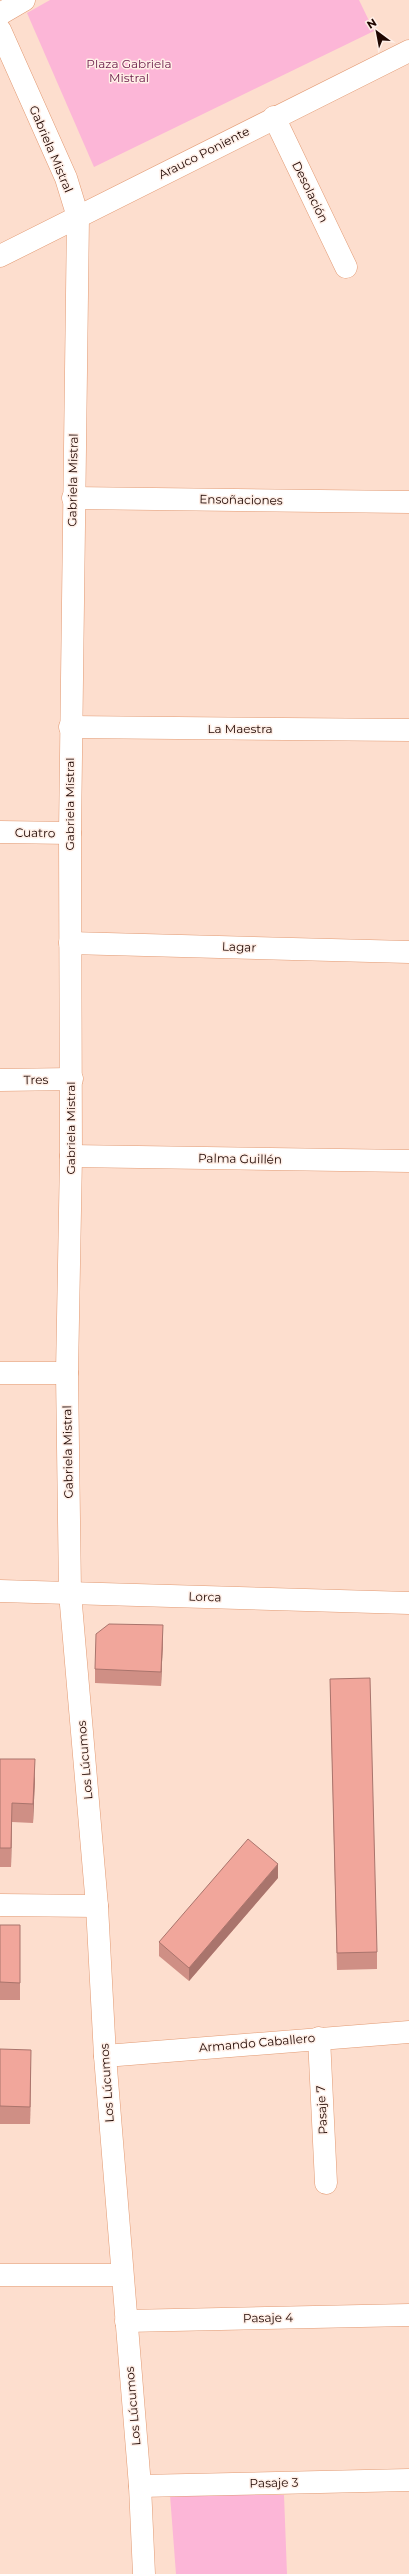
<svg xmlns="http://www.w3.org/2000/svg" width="409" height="2574" font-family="Montserrat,sans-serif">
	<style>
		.green { fill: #fcb6d7 }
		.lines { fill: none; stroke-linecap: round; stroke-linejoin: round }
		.minor-casing { stroke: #e29a73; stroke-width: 23 }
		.minor { stroke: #fff; stroke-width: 22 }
		.wall { fill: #cf8f85 }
		.shaded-wall { fill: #a9746c }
		.building { fill: #f1a69b; stroke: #a9746c }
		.labels { text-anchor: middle; stroke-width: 3; stroke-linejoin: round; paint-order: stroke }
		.park-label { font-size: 12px; fill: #6e204d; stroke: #ffefe7 }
		.street-label { font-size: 12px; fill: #1f0600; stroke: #ffefe7 }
	</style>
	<rect width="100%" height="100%" fill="#fddece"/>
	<!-- green -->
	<g class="green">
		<polygon points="50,0 359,0 374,31 94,167 27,13"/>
		<polygon points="170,2495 284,2495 287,2574 176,2574"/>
	</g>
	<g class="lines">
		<!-- minor casing -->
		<g class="minor-casing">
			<g id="minor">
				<polyline points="0,14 24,0"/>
				<polyline points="0,30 66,178 78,217 70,833 71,1156 67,1373 70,1593 97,1906 105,2056 140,2486 144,2574"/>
				<polyline points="274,117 346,267"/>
				<polyline points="0,256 409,51"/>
				<polyline points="73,498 409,502"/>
				<polyline points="70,727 409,730"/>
				<polyline points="0,832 70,833"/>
				<polyline points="70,943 409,952"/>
				<polyline points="0,1080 72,1079"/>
				<polyline points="71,1156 409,1161"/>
				<polyline points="0,1373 67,1373"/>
				<polyline points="0,1591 409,1603"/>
				<polyline points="0,1905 97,1906"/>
				<polyline points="319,2038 326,2183"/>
				<polyline points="105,2056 409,2032"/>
				<polyline points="0,2275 122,2275"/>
				<polyline points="126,2321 409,2315"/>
				<polyline points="140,2486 409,2480"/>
			</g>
		</g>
		<!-- minor -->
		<use href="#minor" class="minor"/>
	</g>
	<!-- wall -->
	<g class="wall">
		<polygon points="163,1639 161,1686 95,1683 95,1669"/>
		<polygon points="330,1679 377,1952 377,1969 337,1970"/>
		<polygon points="0,1759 35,1778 33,1823 12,1822 11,1867 0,1867"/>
		<polygon points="278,1878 189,1981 159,1956 159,1942"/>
		<polygon points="0,1925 20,1943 20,2000 0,2000"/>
		<polygon points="0,2049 31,2067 30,2124 0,2124"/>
	</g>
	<!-- shaded-wall -->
	<g class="shaded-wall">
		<polygon points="163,1625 163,1639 161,1686 161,1672"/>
		<polygon points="35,1759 35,1778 33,1823 33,1804"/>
		<polygon points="12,1803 12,1822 11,1867 11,1848"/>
		<polygon points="278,1864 278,1878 189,1981 189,1968"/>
		<polygon points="31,2050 31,2067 30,2124 30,2107"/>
	</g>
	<!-- building -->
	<g class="building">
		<polygon points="109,1624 163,1625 161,1672 95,1669 96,1634"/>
		<polygon points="370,1678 377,1952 337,1953 330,1679"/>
		<polygon points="0,1759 35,1759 33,1804 12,1803 11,1848 0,1848"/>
		<polygon points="248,1839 278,1864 189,1968 159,1942"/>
		<polygon points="0,1925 20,1925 20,1983 0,1982"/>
		<polygon points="0,2049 31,2050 30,2107 0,2106"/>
	</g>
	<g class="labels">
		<!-- park labels -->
		<g class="park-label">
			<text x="129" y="68">Plaza Gabriela<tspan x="129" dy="14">Mistral</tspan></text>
		</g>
		<!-- street labels -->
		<g class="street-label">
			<text transform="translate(51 149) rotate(67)" y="4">Gabriela Mistral</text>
			<text transform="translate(204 153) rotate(-27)" y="4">Arauco Poniente</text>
			<text transform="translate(310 192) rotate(64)" y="4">Desolación</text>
			<text transform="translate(73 480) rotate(-89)" y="4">Gabriela Mistral</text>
			<text transform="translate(241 500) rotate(1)" y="4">Ensoñaciones</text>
			<text x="240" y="733">La Maestra</text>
			<text transform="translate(70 804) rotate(-90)" y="4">Gabriela Mistral</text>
			<text transform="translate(35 833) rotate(1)" y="4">Cuatro</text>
			<text transform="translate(239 947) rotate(2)" y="4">Lagar</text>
			<text transform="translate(36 1080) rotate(-1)" y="4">Tres</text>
			<text transform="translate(71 1128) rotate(-90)" y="4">Gabriela Mistral</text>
			<text transform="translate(240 1159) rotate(1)" y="4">Palma Guillén</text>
			<text transform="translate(68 1452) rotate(-91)" y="4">Gabriela Mistral</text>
			<text transform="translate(205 1597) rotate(2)" y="4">Lorca</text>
			<text transform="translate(85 1760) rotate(-95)" y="4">Los Lúcumos</text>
			<text transform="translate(257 2043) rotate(-5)" y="4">Armando Caballero</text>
			<text transform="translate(107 2083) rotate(-94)" y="4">Los Lúcumos</text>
			<text transform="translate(322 2110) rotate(-93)" y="4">Pasaje 7</text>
			<text transform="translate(268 2318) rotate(-1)" y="4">Pasaje 4</text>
			<text transform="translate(133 2406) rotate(-95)" y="4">Los Lúcumos</text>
			<text transform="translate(274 2483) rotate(-1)" y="4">Pasaje 3</text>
		</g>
	</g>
	<!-- north arrow -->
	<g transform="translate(377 32) rotate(328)" stroke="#ffefe7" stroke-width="3" paint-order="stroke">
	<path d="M0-3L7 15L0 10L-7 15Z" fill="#1f0600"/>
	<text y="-6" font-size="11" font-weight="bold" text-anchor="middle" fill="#1f0600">N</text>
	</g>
</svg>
